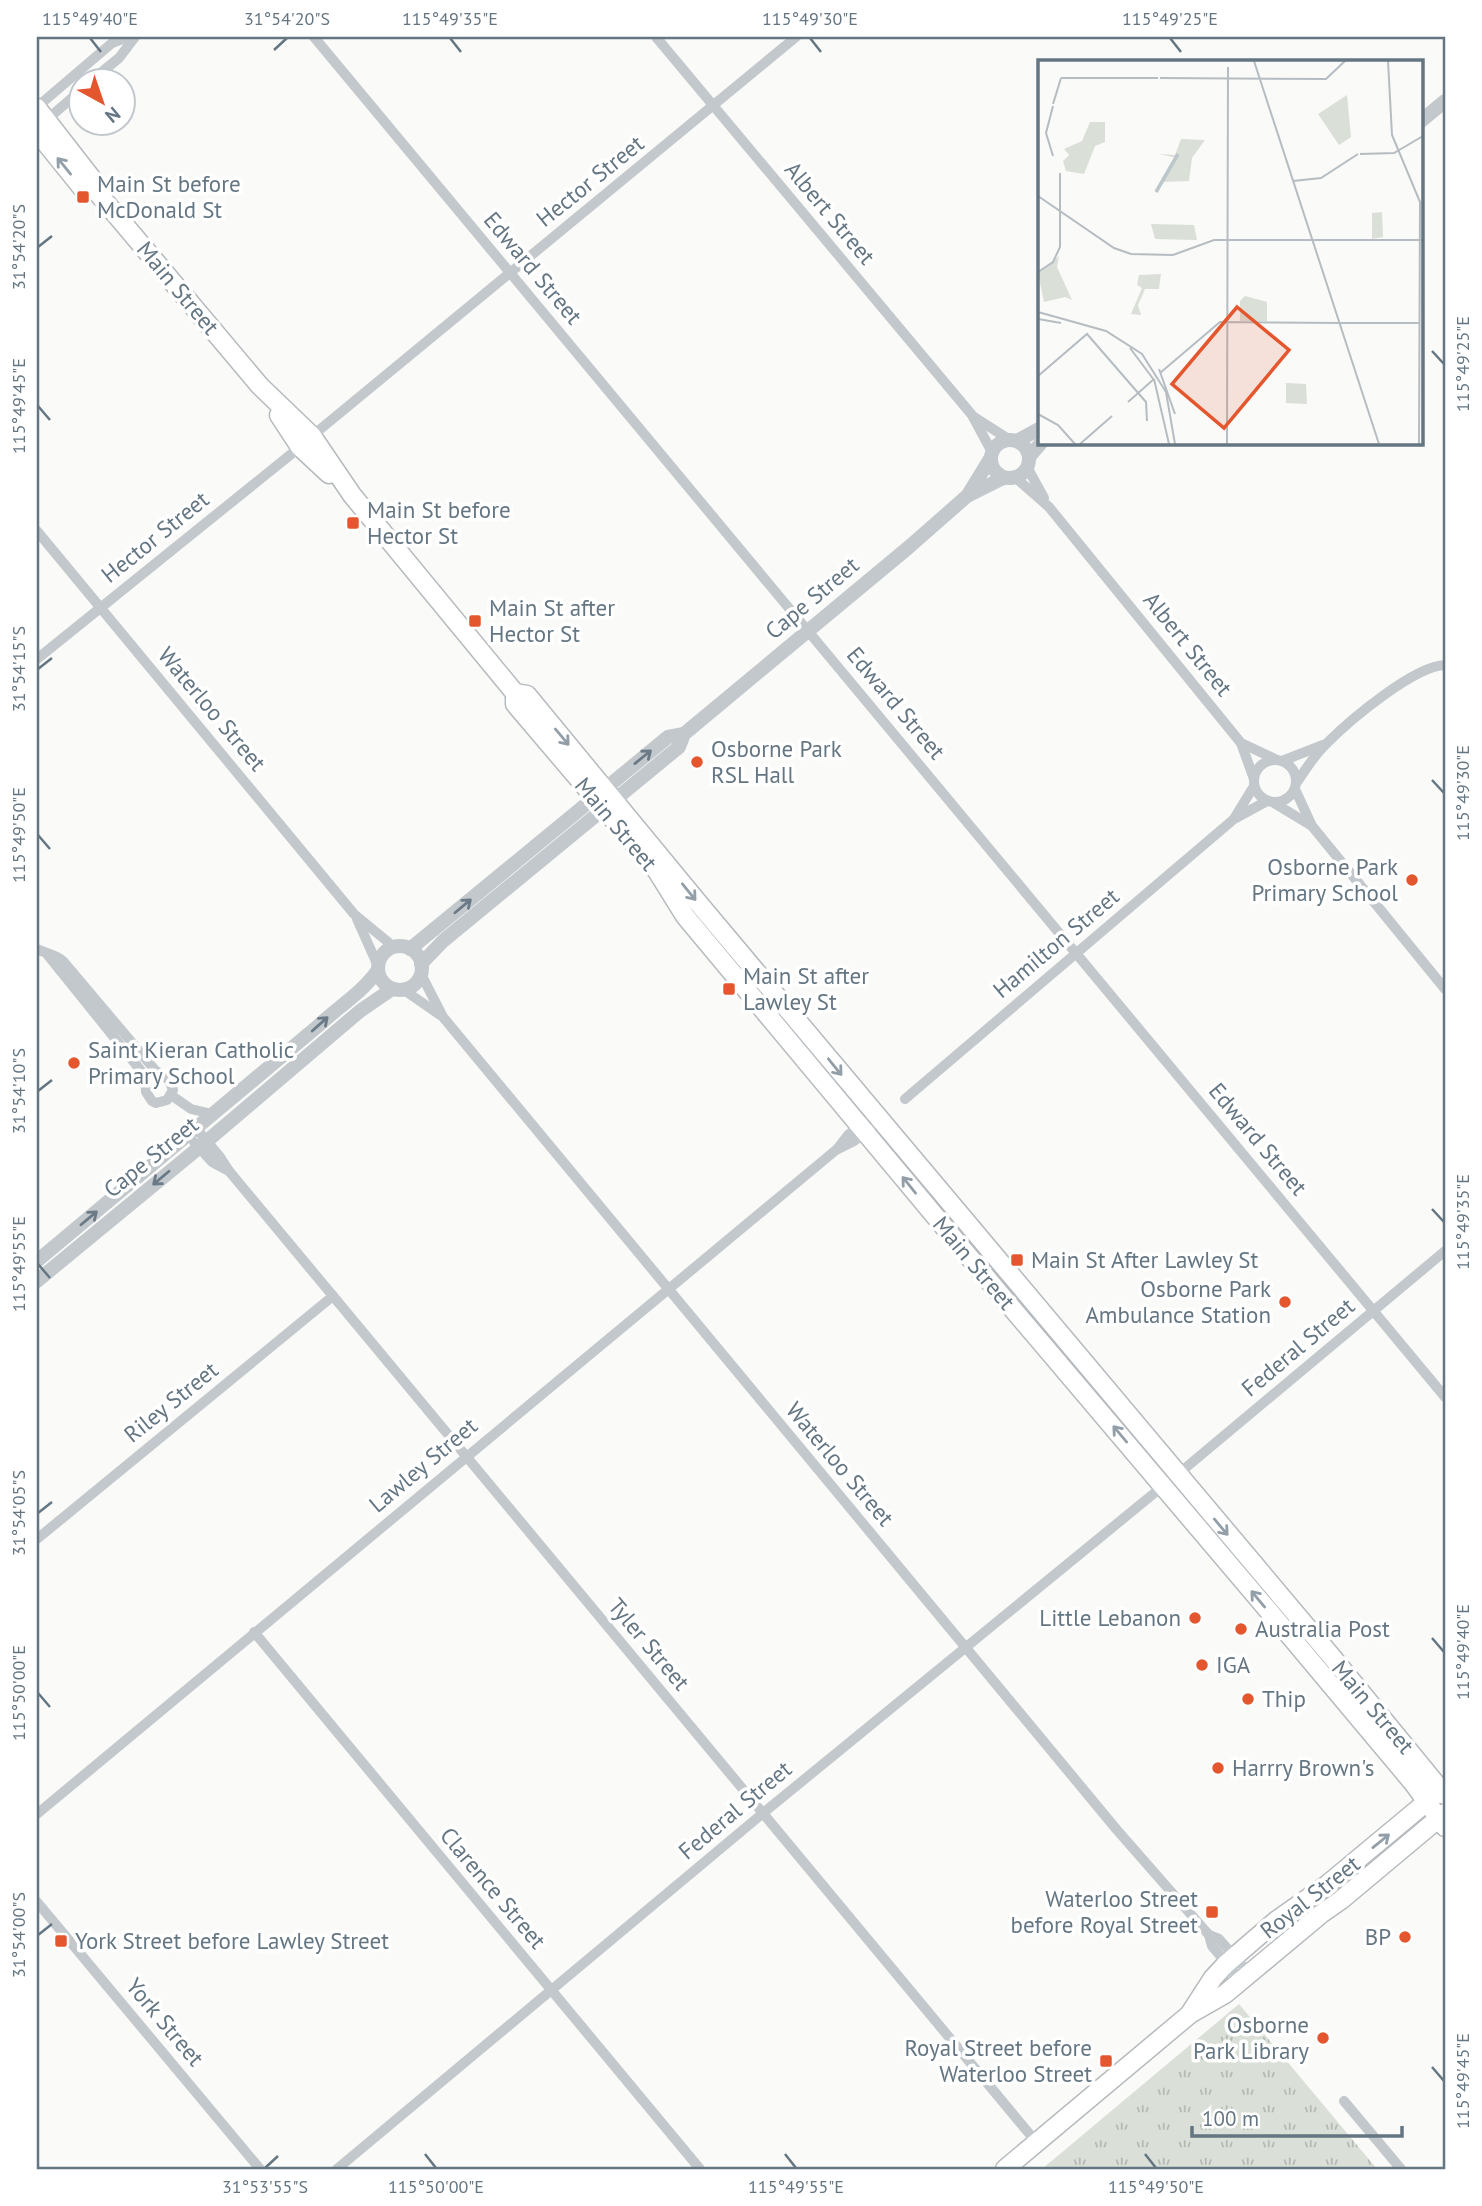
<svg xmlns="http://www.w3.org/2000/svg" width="1482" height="2206" font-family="'PT Sans',sans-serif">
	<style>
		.grass { fill: url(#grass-tufts) }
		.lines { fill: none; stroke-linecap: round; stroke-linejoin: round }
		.primary-casing { stroke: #b5babe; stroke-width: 21 }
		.minor { stroke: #c3c8cc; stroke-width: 10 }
		.tertiary { stroke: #c3c8cc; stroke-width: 14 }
		.primary { stroke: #fff; stroke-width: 18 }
		.oneway { stroke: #939fa8 }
		.oneway2 { stroke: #6a7a87 }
		.ticks { fill: none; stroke: #657683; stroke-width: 2.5 }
		.poi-dot { fill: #e4572e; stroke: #fff; stroke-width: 2.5 }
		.labels { text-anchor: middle; stroke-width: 7; stroke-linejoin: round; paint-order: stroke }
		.street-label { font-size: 23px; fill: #657683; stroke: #fff }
		.poi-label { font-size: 23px; fill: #657683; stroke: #fff; text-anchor: start }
		.inset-river { fill: none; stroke: #bbc7cb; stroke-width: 3.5 }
		.inset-road { fill: none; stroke: #b5bdc2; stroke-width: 2 }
		.view { fill: #e4572e; fill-opacity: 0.15; stroke: #e4572e; stroke-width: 3.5 }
		.inset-edge { fill: none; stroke: #657683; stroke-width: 3.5 }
		.neatline { fill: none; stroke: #657683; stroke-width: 2.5 }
		.ticks-label { font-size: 18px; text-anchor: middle; fill: #657683 }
	</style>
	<defs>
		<pattern id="grass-tufts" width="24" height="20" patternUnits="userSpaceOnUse" patternTransform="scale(1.75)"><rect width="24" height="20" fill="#dadfd7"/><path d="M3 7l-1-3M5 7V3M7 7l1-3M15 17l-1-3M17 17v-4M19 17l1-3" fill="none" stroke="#b4b9b4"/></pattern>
	</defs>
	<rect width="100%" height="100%" fill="#fafaf8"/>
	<!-- grass -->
	<polygon class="grass" points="1239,2004 1377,2169 1042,2169"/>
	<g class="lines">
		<!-- primary casing -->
		<g class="primary-casing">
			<g id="primary">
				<polyline points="37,108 93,180 96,191 260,386 312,436 352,495 515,693 515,704 657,871 685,916 1000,1294 1295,1642 1414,1784 1445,1827"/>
				<polyline points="37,132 83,189 96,191"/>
				<polyline points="279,415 300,447 329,474"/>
				<polyline points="515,693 527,695 700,905 1332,1657 1445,1795"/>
				<polyline points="1191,2012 1213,1978 1226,1964 1277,1920 1328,1884 1435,1795"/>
				<polyline points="1005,2169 1190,2014 1225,1994 1321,1914 1341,1900 1445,1813"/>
			</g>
		</g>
		<!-- minor -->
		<g class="minor">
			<polyline points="314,37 1445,1397"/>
			<polyline points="656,37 972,415 992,452"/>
			<polyline points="92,80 119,58 135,37"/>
			<polyline points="37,107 112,43 128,37"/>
			<polyline points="43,123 80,91"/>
			<polyline points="974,417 1010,440"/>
			<polyline points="312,436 796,37"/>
			<polyline points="1027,467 1044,498"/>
			<polyline points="1016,478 1049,507 1241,743 1254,779"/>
			<polyline points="37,531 354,914 394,947"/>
			<polyline points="37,659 300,447"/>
			<polyline points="1241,743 1275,759"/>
			<circle cx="1275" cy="781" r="21"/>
			<polyline points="1282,761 1323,745"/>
			<path d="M1297 782C1306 769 1315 754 1327 743 1350 720 1414 666 1445 665"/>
			<polyline points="1295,789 1312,826 1445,989"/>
			<polyline points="1274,803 1312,826"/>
			<polyline points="1235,817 1254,786"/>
			<polyline points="357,919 378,966"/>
			<path d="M37 949C47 954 55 954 63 961L155 1070 169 1080 173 1090 167 1100 156 1103 152 1101 146 1092 145 1078 142 1072 47 954"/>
			<polyline points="421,974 443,1017 1117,1830 1209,1935 1212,1946 1241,1980"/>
			<polyline points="404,990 440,1015"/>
			<polyline points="171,1095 191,1109 212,1114"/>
			<polyline points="905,1099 1234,819 1267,801"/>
			<polyline points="196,1128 220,1157 229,1171 333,1296 1037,2143"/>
			<polyline points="194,1142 212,1162 229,1171"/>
			<polyline points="838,1148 848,1135 863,1122"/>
			<polyline points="1177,1475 1445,1251"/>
			<polyline points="37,1539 333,1296"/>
			<polyline points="254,1632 700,2169"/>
			<polyline points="37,1814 836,1150 854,1141 870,1129"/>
			<polyline points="37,1902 260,2169"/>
			<polyline points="1209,1935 1219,1939 1249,1973"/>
			<polyline points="1344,2101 1401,2169"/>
			<polyline points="337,2169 762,1814 1163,1486"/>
		</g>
		<!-- tertiary -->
		<g class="tertiary">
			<polyline points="1421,121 1445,101"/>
			<circle cx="1010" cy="459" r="19"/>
			<polyline points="1017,441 1039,429"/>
			<polyline points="1029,457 1041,443"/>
			<polyline points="968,495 990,459"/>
			<circle cx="400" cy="968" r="22"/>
			<polyline points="410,949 668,737 684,734"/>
			<polyline points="421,964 443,941 679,747 684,734 909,547 967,496 1003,478"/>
			<path d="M37 1261 318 1026C338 1007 362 993 378 970"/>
			<polyline points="37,1281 207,1141 360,1011 392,989"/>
		</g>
		<!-- primary -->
		<use href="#primary" class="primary"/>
	</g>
	<!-- one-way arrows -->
	<defs><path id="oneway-shaft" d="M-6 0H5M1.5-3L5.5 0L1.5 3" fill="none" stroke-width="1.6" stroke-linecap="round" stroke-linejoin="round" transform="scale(1.75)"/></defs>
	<g class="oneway">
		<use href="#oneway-shaft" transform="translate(64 166) rotate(-129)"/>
		<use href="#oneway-shaft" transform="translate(562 737) rotate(50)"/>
		<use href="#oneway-shaft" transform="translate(689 892) rotate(51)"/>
		<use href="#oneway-shaft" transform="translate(835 1067) rotate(51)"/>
		<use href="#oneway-shaft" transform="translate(909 1185) rotate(-129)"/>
		<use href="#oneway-shaft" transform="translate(1120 1434) rotate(-130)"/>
		<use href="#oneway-shaft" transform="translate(1221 1527) rotate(50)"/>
		<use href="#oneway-shaft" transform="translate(1258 1599) rotate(-130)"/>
		<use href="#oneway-shaft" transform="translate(1381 1841) rotate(-39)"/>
	</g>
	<g class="oneway2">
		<use href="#oneway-shaft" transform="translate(643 757) rotate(-39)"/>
		<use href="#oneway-shaft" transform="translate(463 906) rotate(-40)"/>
		<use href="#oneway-shaft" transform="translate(320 1024) rotate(-42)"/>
		<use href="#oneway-shaft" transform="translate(161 1178) rotate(140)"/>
		<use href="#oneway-shaft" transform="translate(89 1218) rotate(-40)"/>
	</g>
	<!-- ticks -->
	<path class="ticks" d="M90 38 101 52M450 38 461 52M810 38 821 52M1170 38 1181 52M274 50 287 38M38 247 52 236M1432 351 1444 364M38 406 50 420M38 669 52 658M1432 780 1444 793M38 835 50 849M38 1091 52 1080M1432 1209 1444 1222M38 1264 50 1278M38 1513 52 1502M1432 1638 1444 1652M38 1693 50 1707M38 1935 52 1924M1432 2067 1444 2081M425 2154 436 2168M785 2154 796 2168M1145 2154 1156 2168M265 2168 278 2156"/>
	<!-- markers -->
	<g class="poi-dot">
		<rect x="76" y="190" width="14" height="14" rx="3.5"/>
		<rect x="346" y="516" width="14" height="14" rx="3.5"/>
		<rect x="468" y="614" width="14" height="14" rx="3.5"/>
		<circle cx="697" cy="762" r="7"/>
		<circle cx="1412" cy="880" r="7"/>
		<rect x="722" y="982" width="14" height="14" rx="3.5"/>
		<circle cx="74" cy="1063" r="7"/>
		<rect x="1010" y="1253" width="14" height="14" rx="3.5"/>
		<circle cx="1285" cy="1302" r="7"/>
		<circle cx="1195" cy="1618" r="7"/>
		<circle cx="1241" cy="1629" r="7"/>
		<circle cx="1202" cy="1665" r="7"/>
		<circle cx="1248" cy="1699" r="7"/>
		<circle cx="1218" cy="1768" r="7"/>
		<rect x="1205" y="1905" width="14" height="14" rx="3.5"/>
		<circle cx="1405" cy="1937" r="7"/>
		<rect x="54" y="1934" width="14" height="14" rx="3.5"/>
		<circle cx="1323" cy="2038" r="7"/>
		<rect x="1099" y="2054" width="14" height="14" rx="3.5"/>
	</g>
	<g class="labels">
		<!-- street labels -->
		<g class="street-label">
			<text transform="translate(590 181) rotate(-39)" y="8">Hector Street</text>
			<text transform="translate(830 213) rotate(50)" y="8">Albert Street</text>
			<text transform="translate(533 268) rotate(50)" y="8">Edward Street</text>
			<text transform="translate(178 288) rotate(50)" y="8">Main Street</text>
			<text transform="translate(155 537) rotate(-39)" y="8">Hector Street</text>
			<text transform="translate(812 598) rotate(-40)" y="8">Cape Street</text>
			<text transform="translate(1188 644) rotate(51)" y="8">Albert Street</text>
			<text transform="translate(896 703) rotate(50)" y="8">Edward Street</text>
			<text transform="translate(212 709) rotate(50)" y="8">Waterloo Street</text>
			<text transform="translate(616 824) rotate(50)" y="8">Main Street</text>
			<text transform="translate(1056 943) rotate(-40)" y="8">Hamilton Street</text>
			<text transform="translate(1258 1139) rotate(50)" y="8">Edward Street</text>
			<text transform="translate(151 1157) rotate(-39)" y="8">Cape Street</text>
			<text transform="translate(974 1263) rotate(50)" y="8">Main Street</text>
			<text transform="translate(1298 1347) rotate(-40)" y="8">Federal Street</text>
			<text transform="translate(171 1402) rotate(-39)" y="8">Riley Street</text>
			<text transform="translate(840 1464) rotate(50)" y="8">Waterloo Street</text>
			<text transform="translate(423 1465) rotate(-40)" y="8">Lawley Street</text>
			<text transform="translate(649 1644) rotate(50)" y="8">Tyler Street</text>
			<text transform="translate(1373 1707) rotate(50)" y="8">Main Street</text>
			<text transform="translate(735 1810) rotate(-40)" y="8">Federal Street</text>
			<text transform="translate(493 1888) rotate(50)" y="8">Clarence Street</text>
			<text transform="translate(1310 1897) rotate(-38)" y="8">Royal Street</text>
			<text transform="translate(165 2022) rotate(50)" y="8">York Street</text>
		</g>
		<!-- poi labels -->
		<g class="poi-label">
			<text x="97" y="192">Main St before<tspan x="97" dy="26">McDonald St</tspan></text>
			<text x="367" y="518">Main St before<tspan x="367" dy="26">Hector St</tspan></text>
			<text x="489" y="616">Main St after<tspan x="489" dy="26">Hector St</tspan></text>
			<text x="711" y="757">Osborne Park<tspan x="711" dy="26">RSL Hall</tspan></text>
			<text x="1398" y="875" text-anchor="end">Osborne Park<tspan x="1398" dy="26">Primary School</tspan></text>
			<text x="743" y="984">Main St after<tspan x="743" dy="26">Lawley St</tspan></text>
			<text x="88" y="1058">Saint Kieran Catholic<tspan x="88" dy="26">Primary School</tspan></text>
			<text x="1031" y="1268">Main St After Lawley St</text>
			<text x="1271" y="1297" text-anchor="end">Osborne Park<tspan x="1271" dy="26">Ambulance Station</tspan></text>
			<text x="1181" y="1626" text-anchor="end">Little Lebanon</text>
			<text x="1255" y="1637">Australia Post</text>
			<text x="1216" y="1673">IGA</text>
			<text x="1262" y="1707">Thip</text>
			<text x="1232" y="1776">Harrry Brown's</text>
			<text x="1198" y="1907" text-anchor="end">Waterloo Street<tspan x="1198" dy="26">before Royal Street</tspan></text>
			<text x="1391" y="1945" text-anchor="end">BP</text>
			<text x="75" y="1949">York Street before Lawley Street</text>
			<text x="1309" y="2033" text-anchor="end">Osborne<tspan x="1309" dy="26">Park Library</tspan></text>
			<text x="1092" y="2056" text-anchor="end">Royal Street before<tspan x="1092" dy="26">Waterloo Street</tspan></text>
		</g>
	</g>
	<!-- overview -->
	<g transform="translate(1038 60)">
		<rect width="385" height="385" fill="#fafaf8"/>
		<path d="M309 35 313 77 301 85 280 54ZM52 62H67V82L57 86 46 114 28 111 25 101 31 95 26 89 44 81ZM143 79 167 80 154 98 151 121 125 122 139 98 121 94 137 95ZM344 152 345 177 334 179V153ZM113 164 156 165 159 180 117 179ZM21 196 19 207 34 240 27 237 6 242 0 213ZM123 214 121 229H107L100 245 103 255 93 254 104 228 99 225 101 215ZM207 236 229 242V261H202V241ZM248 323 268 324 269 344 248 343Z" fill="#dadfd7"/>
		<path class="inset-river" d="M118 132 140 94"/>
		<path class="inset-road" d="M216 1 341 384M350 1 354 75 382 142 381 384M23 18H120M122 18 288 19 307 1M15 44 23 18M15 46 8 73 15 96M322 94 356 93 385 76M255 121 283 118 320 94M0 136 76 188 93 194 135 195 176 180H385M0 212 15 202 22 187V113M0 252 68 271 104 294 128 332 137 384M0 259 23 263M306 263H382M92 288 116 320M121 309 137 354M122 313 182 262 307 263M0 316 49 274 108 342 109 361M116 319 131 384M90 342 116 319M0 354 20 365 37 384M42 384 74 356M189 384 190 7"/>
		<path class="view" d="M199 247 251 290 186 368 134 324Z"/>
		<rect width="385" height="385" class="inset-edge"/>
	</g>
	<!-- border -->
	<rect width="1482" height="2206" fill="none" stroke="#ffffff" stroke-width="77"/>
	<!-- north arrow -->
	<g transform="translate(102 102) rotate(140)"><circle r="33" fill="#ffffff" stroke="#c1c8cd" stroke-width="2"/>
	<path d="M0-5L12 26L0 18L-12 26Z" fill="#e4572e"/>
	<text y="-10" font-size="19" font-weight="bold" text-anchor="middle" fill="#657683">N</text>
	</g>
	<!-- scale -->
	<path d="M1192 2126v10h210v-10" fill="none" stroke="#657683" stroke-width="3.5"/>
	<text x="1202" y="2126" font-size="21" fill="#657683" stroke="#ffffff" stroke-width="5" paint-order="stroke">100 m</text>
	<rect x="38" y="38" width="1406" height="2130" class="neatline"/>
	<g class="ticks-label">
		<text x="90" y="25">115°49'40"E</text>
		<text x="287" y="25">31°54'20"S</text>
		<text x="450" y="25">115°49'35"E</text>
		<text x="810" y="25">115°49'30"E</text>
		<text x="1170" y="25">115°49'25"E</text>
		<text transform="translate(19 247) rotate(-90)" y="6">31°54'20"S</text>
		<text transform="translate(1463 364) rotate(-90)" y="6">115°49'25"E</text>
		<text transform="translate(19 406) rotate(-90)" y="6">115°49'45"E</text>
		<text transform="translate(19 669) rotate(-90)" y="6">31°54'15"S</text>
		<text transform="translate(1463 793) rotate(-90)" y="6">115°49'30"E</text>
		<text transform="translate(19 835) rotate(-90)" y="6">115°49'50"E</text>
		<text transform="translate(19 1091) rotate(-90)" y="6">31°54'10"S</text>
		<text transform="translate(1463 1222) rotate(-90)" y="6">115°49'35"E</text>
		<text transform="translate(19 1264) rotate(-90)" y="6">115°49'55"E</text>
		<text transform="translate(19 1513) rotate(-90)" y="6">31°54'05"S</text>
		<text transform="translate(1463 1652) rotate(-90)" y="6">115°49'40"E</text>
		<text transform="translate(19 1693) rotate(-90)" y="6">115°50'00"E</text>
		<text transform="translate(19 1935) rotate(-90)" y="6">31°54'00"S</text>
		<text transform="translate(1463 2081) rotate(-90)" y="6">115°49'45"E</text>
		<text x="265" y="2193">31°53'55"S</text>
		<text x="436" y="2193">115°50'00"E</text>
		<text x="796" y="2193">115°49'55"E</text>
		<text x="1156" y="2193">115°49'50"E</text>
	</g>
</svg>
